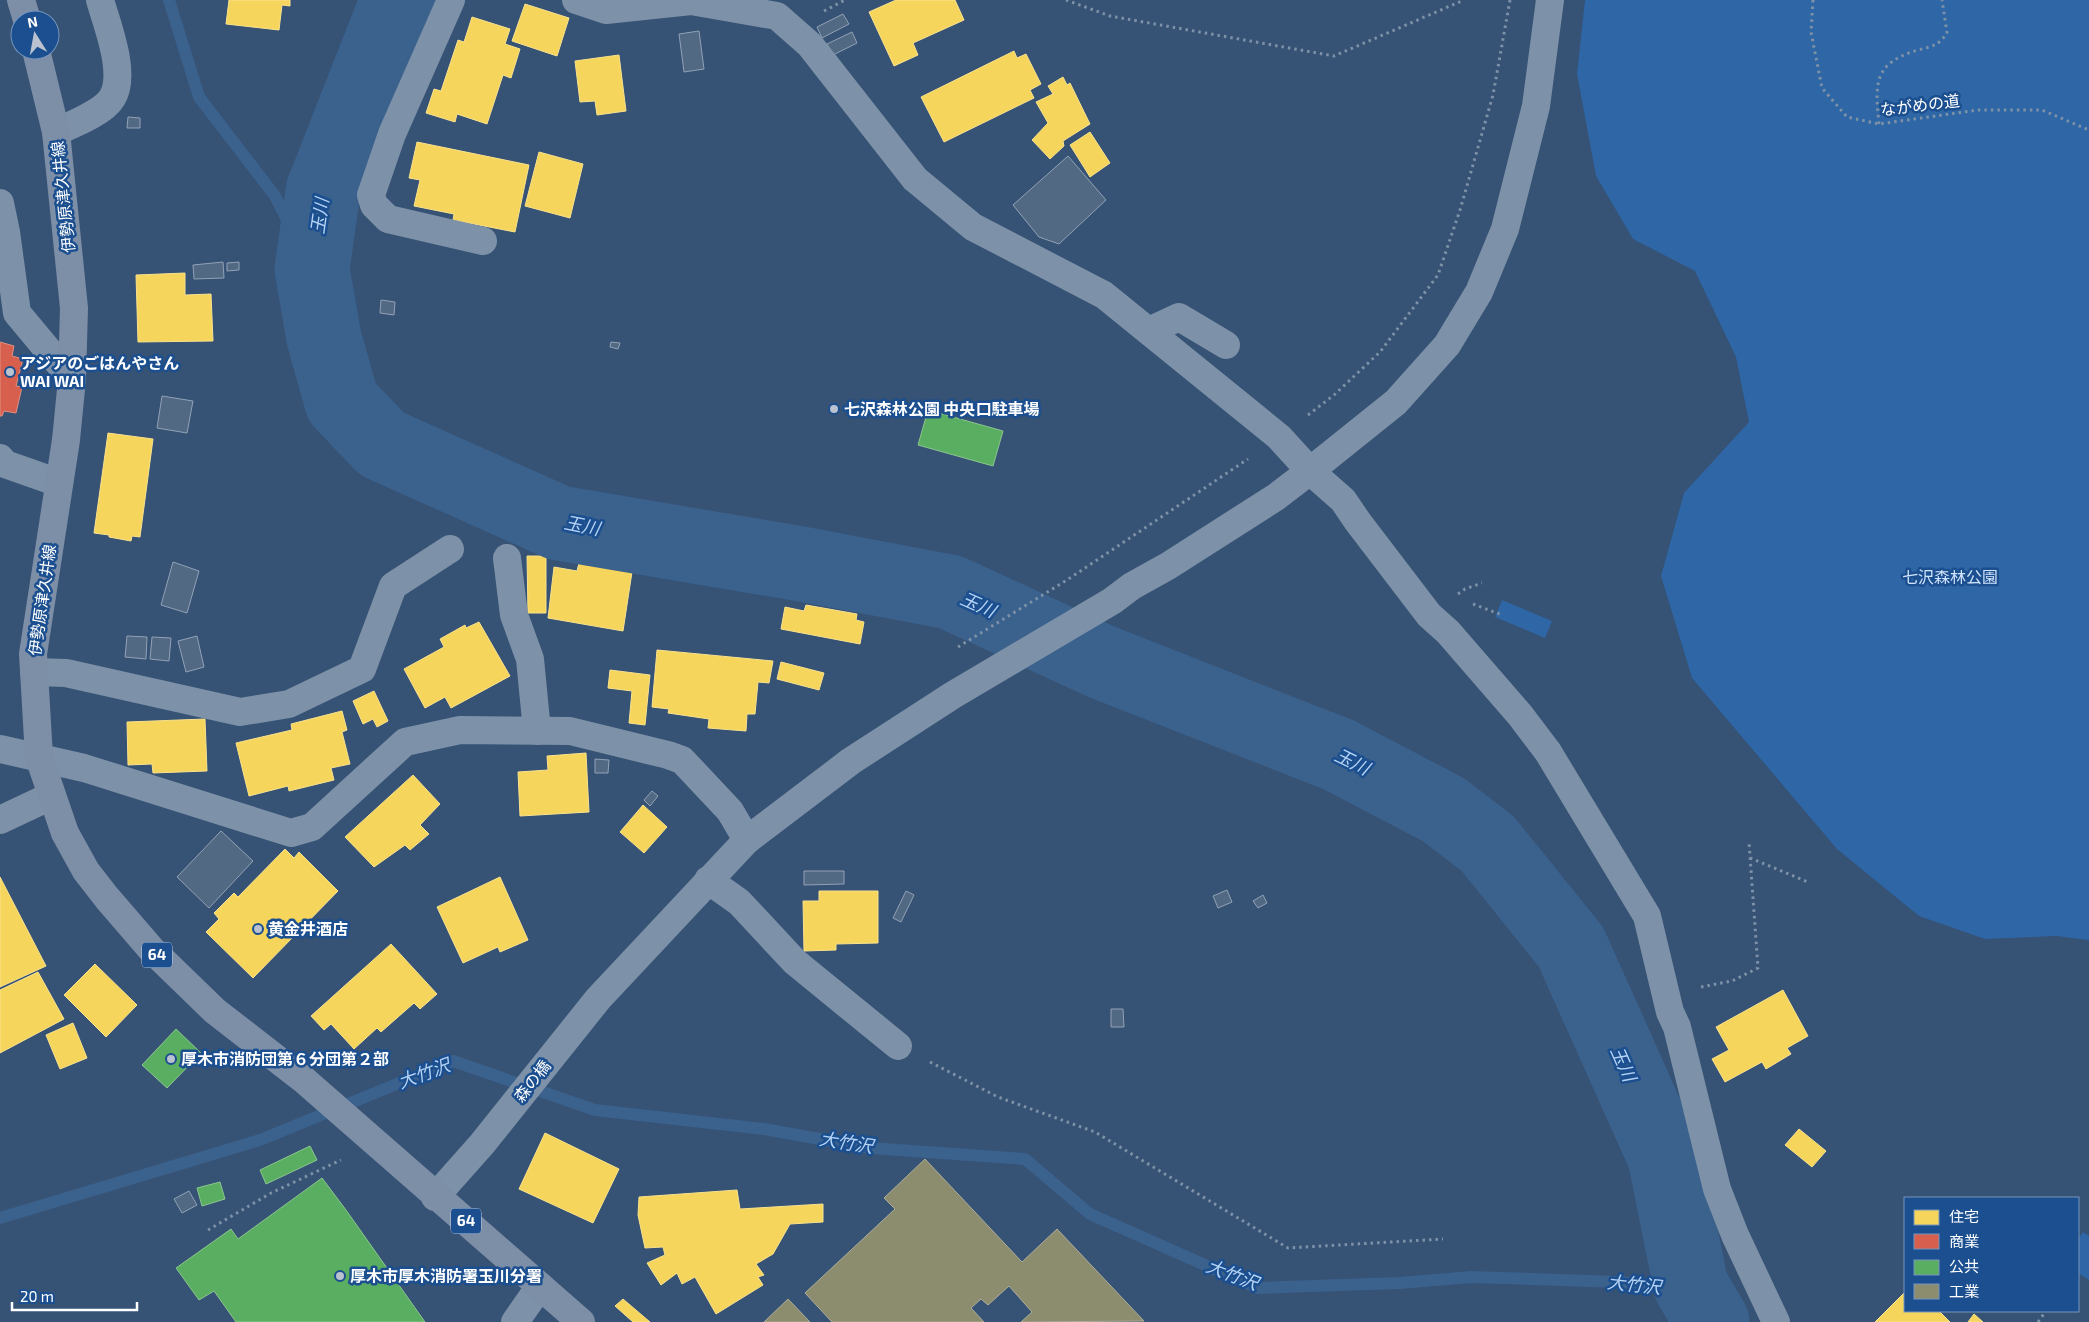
<svg xmlns="http://www.w3.org/2000/svg" width="2089" height="1322" font-family="'Exo 2','Noto Sans JP',sans-serif">
	<style>
		.green { fill: #2f66a5 }
		.homes { fill: #f6d55c; stroke: #f9e28d }
		.shops { fill: #d6604d; stroke: #e29082 }
		.public { fill: #5aae61; stroke: #8cc690 }
		.industry { fill: #8c8c6e; stroke: #aeae9a }
		.lines { fill: none; stroke-linecap: round; stroke-linejoin: round }
		.stream { stroke: #3b618d; stroke-width: 12 }
		.river { stroke: #3b618d; stroke-width: 75 }
		.building { fill: #526984; stroke: #92a2b6 }
		.path { stroke: #7d92a8; stroke-width: 3; stroke-dasharray: 2.5 4; stroke-linecap: butt }
		.minor { stroke: #7d92a8; stroke-width: 28 }
		.major { stroke: #7d8ea7; stroke-width: 28 }
		.poi-dot { fill: #b9c2ce; stroke: #1b4f8f; stroke-width: 2 }
		.labels { text-anchor: middle; stroke-width: 5; stroke-linejoin: round; paint-order: stroke }
		.shield { fill: #1b4f8f; stroke: #bbcadd; stroke-width: 1 }
		.shield-label { font-size: 15px; font-weight: bold; fill: #fff }
		.street-label { font-size: 16px; fill: #fff; stroke: #1b4f8f }
		.poi-label { font-size: 16px; font-weight: bold; fill: #fff; stroke: #1b4f8f; text-anchor: start }
		.park-label { font-size: 16px; fill: #cfe3fa; stroke: #1b4f8f }
		.water-label { font-size: 18px; font-style: italic; fill: #b5d3f5; stroke: #1b4f8f }
	</style>
	<rect width="100%" height="100%" fill="#365274"/>
	<!-- green -->
	<g class="green">
		<polygon points="1585,0 2089,0 2089,940 2056,936 1985,939 1919,916 1837,849 1692,678 1661,576 1684,493 1749,422 1736,357 1695,271 1633,239 1596,176 1577,74"/>
		<polygon points="1502,600 1552,621 1545,638 1495,617"/>
		<polygon points="2083,1232 2089,1236 2089,1280 2078,1273 2078,1239"/>
	</g>
	<!-- homes -->
	<g class="homes">
		<polygon points="229,0 290,0 290,6 282,5 279,30 226,24"/>
		<polygon points="896,0 955,0 964,20 913,43 918,55 894,66 869,12"/>
		<polygon points="525,4 569,18 557,56 512,41"/>
		<polygon points="472,17 510,29 505,44 520,49 511,78 503,75 487,124 457,114 455,122 426,113 434,89 441,91 458,40 464,42"/>
		<polygon points="1014,51 1017,58 1026,54 1041,84 1030,90 1034,98 944,142 921,97"/>
		<polygon points="619,55 626,111 597,115 595,101 580,102 575,61"/>
		<polygon points="1063,77 1067,85 1070,83 1090,124 1063,141 1064,146 1050,159 1032,140 1048,123 1036,102 1053,94 1048,86"/>
		<polygon points="1090,132 1110,163 1090,177 1070,145"/>
		<polygon points="417,142 529,165 515,232 453,220 454,214 414,206 420,180 409,178"/>
		<polygon points="539,152 583,164 570,218 525,206"/>
		<polygon points="185,273 185,295 211,294 213,341 138,342 136,275"/>
		<polygon points="108,433 153,439 140,537 132,536 131,541 109,537 109,535 94,533"/>
		<polygon points="527,556 546,556 546,613 528,613"/>
		<polygon points="579,563 632,572 623,631 548,618 554,567 577,571"/>
		<polygon points="806,605 857,614 856,620 864,622 860,644 781,629 785,607 804,611"/>
		<polygon points="479,622 510,676 451,708 445,697 425,708 404,669 444,647 440,639 465,625 466,628"/>
		<polygon points="657,650 773,661 769,683 758,682 755,714 747,714 746,731 708,728 709,719 668,713 669,709 652,707"/>
		<polygon points="781,662 824,673 819,690 777,679"/>
		<polygon points="610,670 650,675 645,725 629,723 632,691 608,688"/>
		<polygon points="374,691 388,721 377,727 373,719 363,724 353,701"/>
		<polygon points="342,711 347,730 342,732 350,764 331,768 334,780 289,791 288,786 249,796 236,743 292,730 291,724"/>
		<polygon points="205,719 207,771 153,773 152,764 128,765 127,722"/>
		<polygon points="586,753 589,812 520,816 518,772 548,770 547,756"/>
		<polygon points="413,775 440,804 420,825 429,834 410,850 405,845 374,867 345,837"/>
		<polygon points="643,805 667,827 644,853 620,832"/>
		<polygon points="285,849 294,858 299,852 338,891 253,978 206,932 219,919 214,913 234,893 238,897"/>
		<polygon points="0,877 46,966 0,987"/>
		<polygon points="500,877 528,940 500,952 498,947 463,963 437,907"/>
		<polygon points="819,891 878,891 878,943 836,944 836,950 804,951 803,901 819,901"/>
		<polygon points="391,944 437,994 420,1009 414,1003 381,1032 377,1028 354,1049 331,1024 324,1030 311,1016"/>
		<polygon points="95,964 137,1005 106,1037 64,995"/>
		<polygon points="38,972 64,1019 0,1053 0,990"/>
		<polygon points="1783,990 1808,1036 1787,1048 1791,1054 1766,1069 1762,1062 1725,1082 1712,1059 1729,1050 1716,1027"/>
		<polygon points="73,1023 87,1058 60,1069 46,1035"/>
		<polygon points="1799,1129 1826,1151 1812,1167 1785,1145"/>
		<polygon points="545,1133 619,1169 593,1223 519,1189"/>
		<polygon points="737,1190 740,1209 823,1204 823,1222 790,1224 773,1254 756,1264 764,1275 758,1277 763,1285 716,1314 695,1277 682,1284 677,1273 661,1285 647,1263 665,1255 663,1247 645,1248 638,1215 639,1197"/>
		<polygon points="1905,1292 1905,1311 1939,1311 1950,1322 1875,1322"/>
		<polygon points="623,1299 650,1322 633,1322 615,1306"/>
		<polygon points="1974,1314 1983,1322 1968,1322"/>
	</g>
	<!-- shops -->
	<polygon class="shops" points="0,342 14,346 12,356 23,359 16,386 22,387 16,413 4,411 2,416 0,416"/>
	<!-- public -->
	<g class="public">
		<polygon points="928,410 1003,431 993,466 918,445"/>
		<polygon points="176,1029 201,1053 167,1088 142,1065"/>
		<polygon points="310,1146 317,1160 266,1184 260,1170"/>
		<polygon points="322,1178 346,1210 425,1322 236,1322 214,1291 199,1300 176,1268 231,1229 238,1239"/>
		<polygon points="220,1182 225,1199 202,1206 197,1188"/>
	</g>
	<!-- industry -->
	<g class="industry">
		<polygon points="925,1159 1022,1262 1057,1229 1144,1321 1021,1322 1032,1312 1009,1286 988,1305 981,1299 971,1308 984,1322 832,1322 805,1293 895,1209 884,1198"/>
		<polygon points="788,1299 810,1322 764,1322"/>
	</g>
	<g class="lines">
		<!-- stream -->
		<g class="stream">
			<polyline points="169,0 199,97 275,196 312,269"/>
			<polyline points="0,1218 260,1140 453,1061 595,1110 764,1129 870,1148 1025,1159 1090,1214 1257,1288 1399,1283 1471,1277 1618,1282 1650,1285 1663,1290 1691,1286"/>
		</g>
		<!-- river -->
		<polyline class="river" points="398,0 323,191 312,269 324,338 342,402 382,444 559,523 796,563 950,592 1102,662 1339,755 1444,810 1488,844 1571,947 1665,1157 1691,1286 1712,1322"/>
	</g>
	<!-- building -->
	<g class="building">
		<polygon points="843,14 849,24 822,38 817,27"/>
		<polygon points="699,31 704,69 684,72 679,34"/>
		<polygon points="852,32 857,43 833,55 827,44"/>
		<polygon points="128,117 140,118 140,128 127,128"/>
		<polygon points="1068,156 1106,200 1059,244 1039,237 1013,205"/>
		<polygon points="223,262 224,278 194,279 193,265"/>
		<polygon points="239,262 239,270 227,271 227,263"/>
		<polygon points="381,300 395,302 394,315 380,313"/>
		<polygon points="611,342 620,343 618,349 610,347"/>
		<polygon points="162,396 193,401 187,433 157,428"/>
		<polygon points="173,562 199,571 187,613 161,605"/>
		<polygon points="127,636 147,637 146,659 125,657"/>
		<polygon points="197,636 204,667 186,672 178,641"/>
		<polygon points="152,637 171,638 169,661 150,659"/>
		<polygon points="595,759 609,760 608,773 595,773"/>
		<polygon points="652,791 658,796 650,806 644,800"/>
		<polygon points="221,831 253,861 209,908 177,877"/>
		<polygon points="804,871 844,871 844,884 804,885"/>
		<polygon points="1227,890 1232,902 1218,908 1213,896"/>
		<polygon points="906,891 914,895 901,922 893,918"/>
		<polygon points="1263,895 1267,903 1258,908 1253,901"/>
		<polygon points="1111,1009 1123,1009 1124,1027 1111,1027"/>
		<polygon points="189,1191 197,1205 182,1213 174,1199"/>
	</g>
	<g class="lines">
		<!-- path -->
		<g class="path">
			<polyline points="1066,0 1110,16 1334,56 1464,0"/>
			<polyline points="1813,0 1811,32 1822,88 1847,117 1879,124 1978,110 2042,110 2089,130"/>
			<polyline points="824,11 845,0"/>
			<path d="M1879 124C1875 84 1873 63 1918 50 1933 46 1938 46 1947 33L1942 0"/>
			<polyline points="1308,415 1334,395 1380,352 1438,275 1460,210 1493,95 1510,0"/>
			<polyline points="1458,594 1465,589 1482,583"/>
			<polyline points="1473,604 1502,615"/>
			<polyline points="958,647 1067,580 1248,459"/>
			<polyline points="1750,858 1808,882"/>
			<polyline points="1701,987 1732,981 1758,968 1749,842"/>
			<polyline points="930,1062 998,1097 1095,1132 1288,1248 1443,1239"/>
			<polyline points="208,1230 271,1193 341,1160"/>
			<polyline points="2038,1322 2046,1311"/>
		</g>
		<!-- minor -->
		<g class="minor">
			<polyline points="451,0 392,134 371,195 374,205 388,219 483,241"/>
			<polyline points="576,0 606,10 691,1 777,16 810,45 915,179 973,227 1104,295 1279,437 1310,471 1343,500 1358,522 1429,615 1448,632 1520,715 1548,752 1647,916 1670,1012 1677,1027 1717,1189 1735,1235 1776,1322"/>
			<path d="M56 132C71 125 103 113 112 98 127 74 107 25 100 0"/>
			<polyline points="0,203 6,232 17,313 72,379"/>
			<polyline points="1149,331 1179,317 1226,345"/>
			<polyline points="0,458 5,464 59,483"/>
			<polyline points="507,558 514,615 530,659 537,731"/>
			<polyline points="34,672 66,673 240,712 289,704 362,669 393,586 450,549"/>
			<polyline points="0,749 84,768 291,833 312,827 405,742 460,730 570,731 668,755 682,760 730,811 747,840"/>
			<polyline points="0,820 51,796"/>
			<polyline points="708,880 739,902 795,962 898,1046"/>
			<polyline points="435,1197 482,1144 598,999 747,840 851,761 953,695 1112,601 1132,586 1168,566 1276,497 1310,471 1396,402 1447,345 1479,292 1505,229 1536,106 1550,0"/>
			<polyline points="515,1322 540,1286"/>
		</g>
		<!-- major -->
		<g class="major">
			<polyline points="21,0 27,20"/>
			<polyline points="36,50 56,132 74,308 72,379 66,440 33,654 39,757 65,833 86,871 107,898 151,949 215,1011 304,1080 581,1322"/>
		</g>
	</g>
	<!-- markers -->
	<g class="poi-dot">
		<circle cx="10" cy="372" r="5"/>
		<circle cx="834" cy="409" r="5"/>
		<circle cx="258" cy="929" r="5"/>
		<circle cx="171" cy="1059" r="5"/>
		<circle cx="340" cy="1276" r="5"/>
	</g>
	<g class="labels">
		<!-- shield labels -->
		<g class="shield">
			<rect x="142" y="942.5" width="30" height="25" rx="4"/>
			<rect x="451" y="1208.5" width="30" height="25" rx="4"/>
		</g>
		<g class="shield-label">
			<text x="157" y="960">64</text>
			<text x="466" y="1226">64</text>
		</g>
		<!-- street labels -->
		<g class="street-label">
			<text transform="translate(1920 105) rotate(-7)" y="6">ながめの道</text>
			<text transform="translate(63 197) rotate(-96)" y="6">伊勢原津久井線</text>
			<text transform="translate(42 600) rotate(-82)" y="6">伊勢原津久井線</text>
			<text transform="translate(532 1081) rotate(-52)" y="6">森の橋</text>
		</g>
		<!-- poi labels -->
		<g class="poi-label">
			<text x="20" y="369">アジアのごはんやさん<tspan x="20" dy="18">WAI WAI</tspan></text>
			<text x="844" y="415">七沢森林公園 中央口駐車場</text>
			<text x="268" y="935">黄金井酒店</text>
			<text x="181" y="1065">厚木市消防団第６分団第２部</text>
			<text x="350" y="1282">厚木市厚木消防署玉川分署</text>
		</g>
		<!-- park labels -->
		<g class="park-label">
			<text x="1950" y="583">七沢森林公園</text>
		</g>
		<!-- water labels -->
		<g class="water-label">
			<text transform="translate(320 216) rotate(-82)" y="6">玉川</text>
			<text transform="translate(582 526) rotate(11)" y="6">玉川</text>
			<text transform="translate(978 605) rotate(24)" y="6">玉川</text>
			<text transform="translate(1352 762) rotate(26)" y="6">玉川</text>
			<text transform="translate(1623 1064) rotate(66)" y="6">玉川</text>
			<text transform="translate(424 1074) rotate(-20)" y="6">大竹沢</text>
			<text transform="translate(846 1143) rotate(9)" y="6">大竹沢</text>
			<text transform="translate(1232 1275) rotate(21)" y="6">大竹沢</text>
			<text transform="translate(1634 1285) rotate(6)" y="6">大竹沢</text>
		</g>
	</g>
	<!-- legend -->
	<rect x="1904" y="1197" width="175" height="115" fill="#1b4f8f" stroke="#7695bc"/>
	<rect x="1914" y="1210" width="25" height="15" fill="#f6d55c" stroke="#7695bc"/>
	<text x="1949" y="1222" font-size="15" fill="#ffffff">住宅</text>
	<rect x="1914" y="1234" width="25" height="15" fill="#d6604d" stroke="#7695bc"/>
	<text x="1949" y="1247" font-size="15" fill="#ffffff">商業</text>
	<rect x="1914" y="1260" width="25" height="15" fill="#5aae61" stroke="#7695bc"/>
	<text x="1949" y="1272" font-size="15" fill="#ffffff">公共</text>
	<rect x="1914" y="1284" width="25" height="15" fill="#8c8c6e" stroke="#7695bc"/>
	<text x="1949" y="1297" font-size="15" fill="#ffffff">工業</text>
	<!-- north arrow -->
	<g transform="translate(35 35) rotate(349)"><circle r="24" fill="#1b4f8f" stroke="#7695bc"/>
	<path d="M0-4L9 19L0 12L-9 19Z" fill="#b9c2ce"/>
	<text y="-8" font-size="14" font-weight="bold" text-anchor="middle" fill="#ffffff">N</text>
	</g>
	<!-- scale -->
	<path d="M12 1302v8h125v-8" fill="none" stroke="#ffffff" stroke-width="2.5"/>
	<text x="20" y="1302" font-size="15" fill="#ffffff" stroke="#1b4f8f" stroke-width="4" paint-order="stroke">20 m</text>
</svg>
